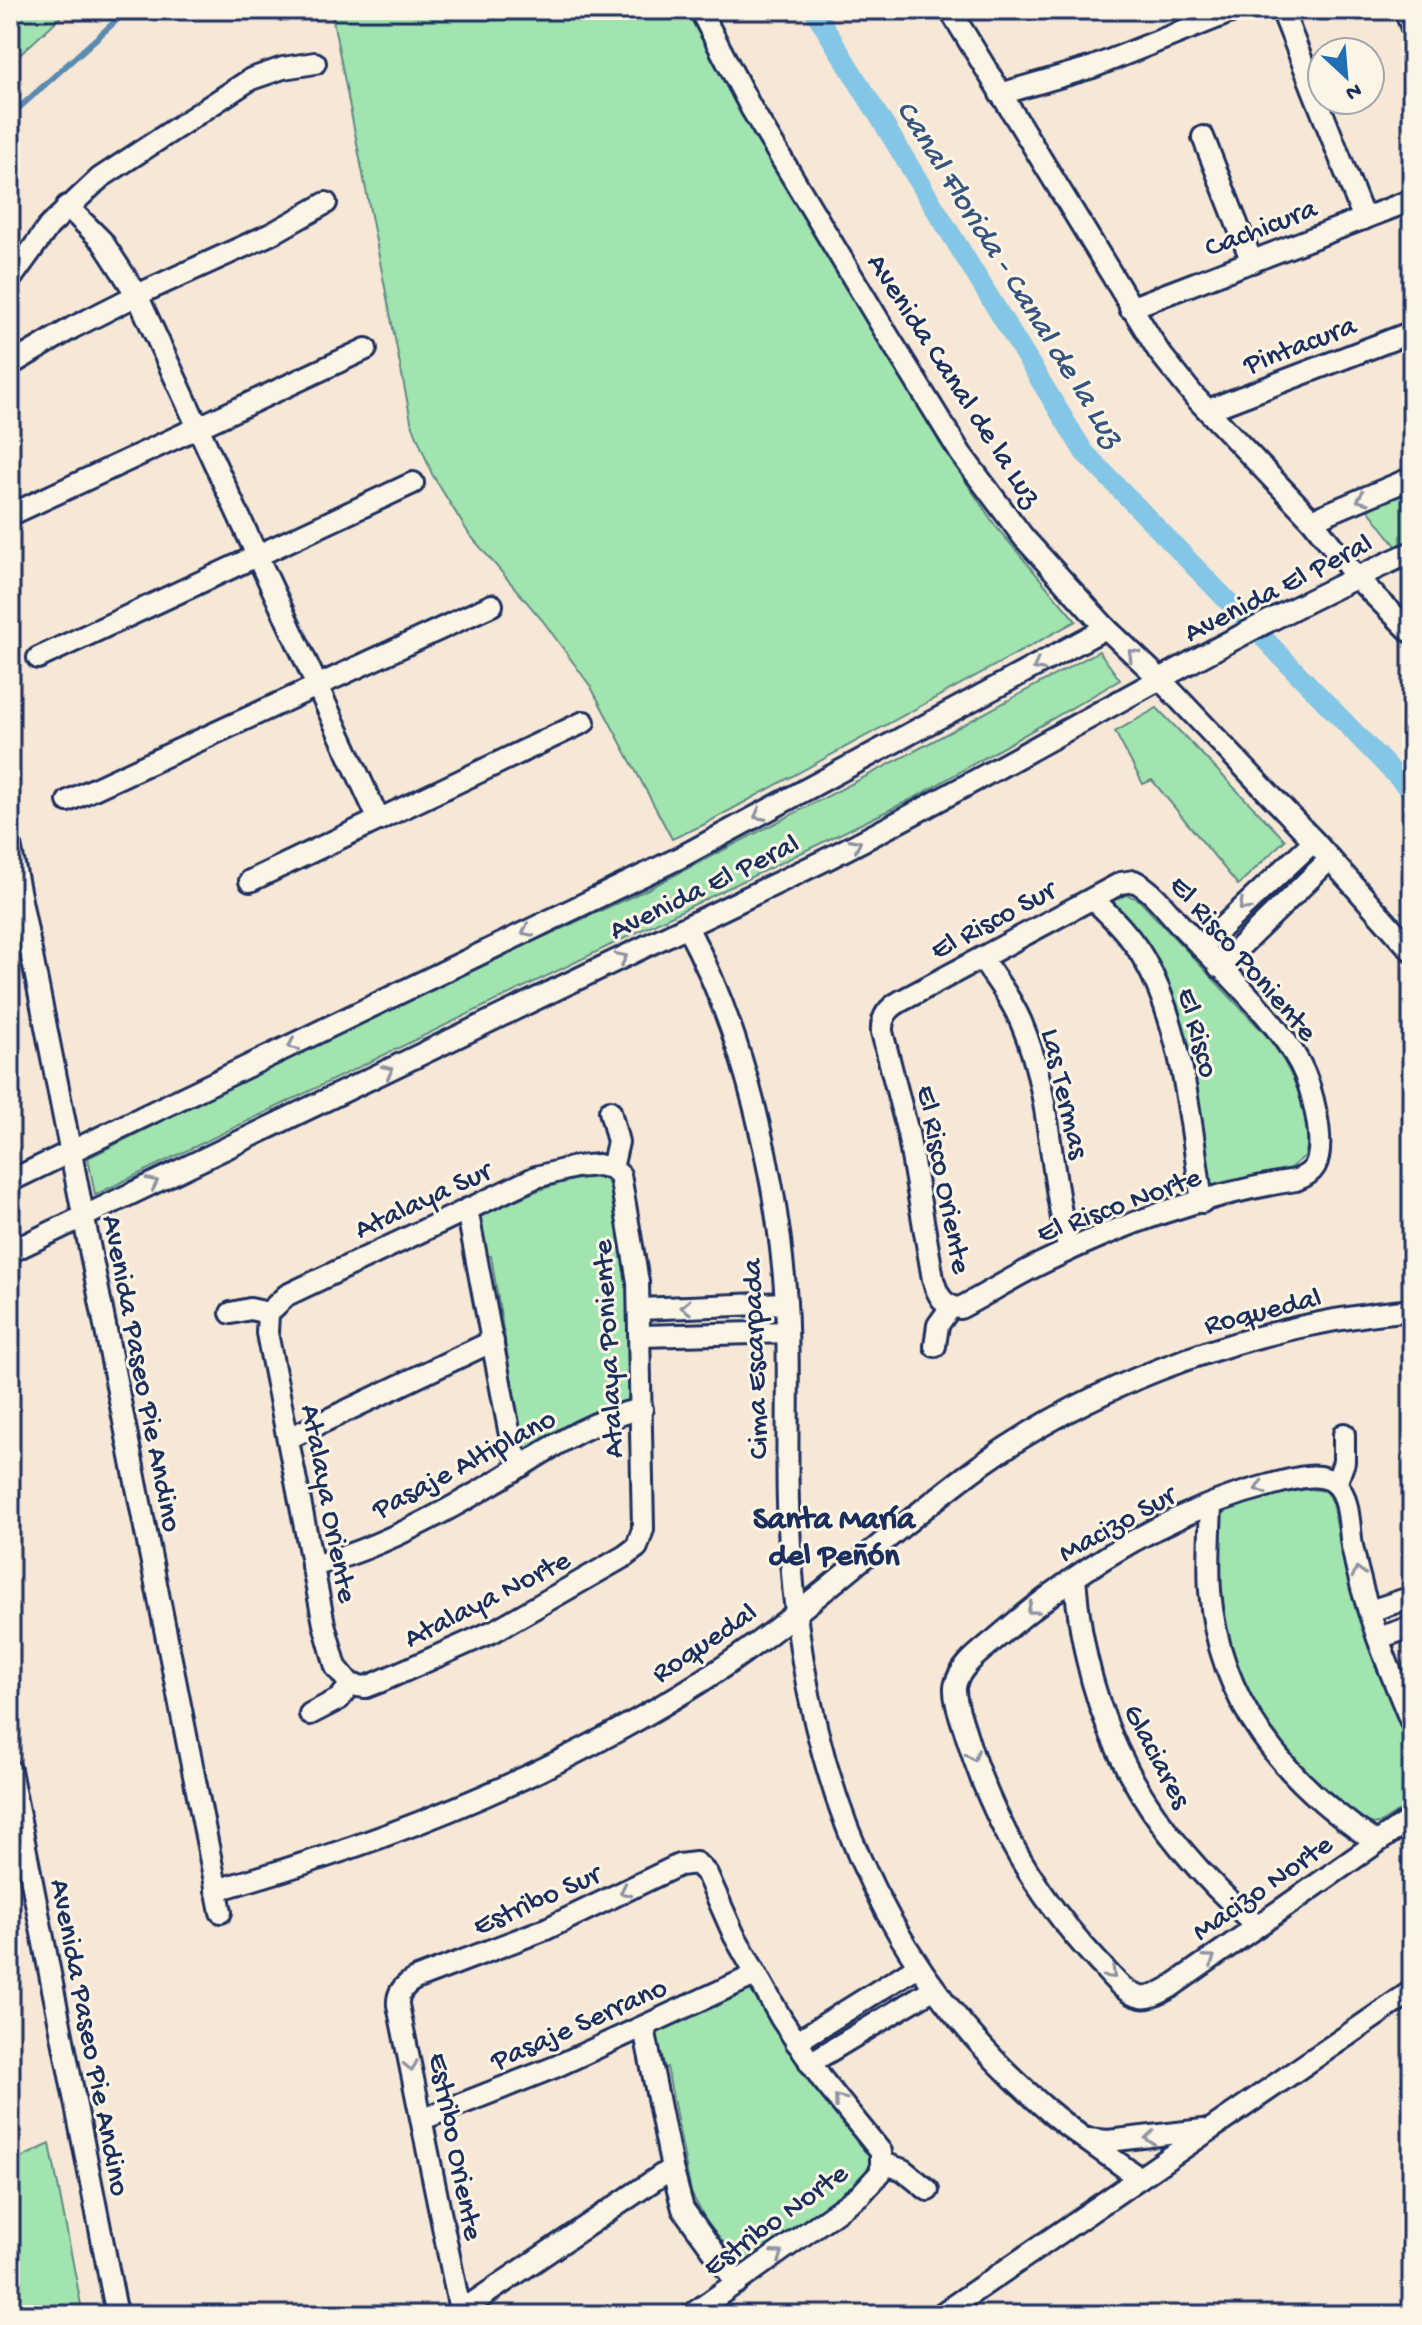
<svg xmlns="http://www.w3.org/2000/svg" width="1422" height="2325" font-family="'Gochi Hand',sans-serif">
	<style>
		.green { fill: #a1e4af; stroke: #5e8a86; stroke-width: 2 }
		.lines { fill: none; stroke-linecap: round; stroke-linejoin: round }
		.stream { stroke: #5a8aaf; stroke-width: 6 }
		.canal { stroke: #84c6e5; stroke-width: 20 }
		.minor-casing { stroke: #1b2f5e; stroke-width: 26 }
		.minor { stroke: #fcf5e5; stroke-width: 20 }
		.oneway { stroke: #8c92a2 }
		.labels { text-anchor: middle; stroke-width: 6; stroke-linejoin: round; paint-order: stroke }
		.street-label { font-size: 30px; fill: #1b2f5e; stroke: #fcf5e5 }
		.water-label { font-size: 32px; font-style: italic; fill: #355580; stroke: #fcf5e5 }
		.neighbourhood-label { font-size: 32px; font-weight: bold; fill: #1b2f5e; stroke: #fcf5e5 }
	</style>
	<rect width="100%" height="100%" fill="#f7e7d6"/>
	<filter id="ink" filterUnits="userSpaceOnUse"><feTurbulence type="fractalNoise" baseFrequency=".0125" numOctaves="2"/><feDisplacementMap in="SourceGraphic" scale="16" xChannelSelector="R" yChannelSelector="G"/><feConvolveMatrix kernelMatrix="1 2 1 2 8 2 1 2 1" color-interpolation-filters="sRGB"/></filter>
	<g filter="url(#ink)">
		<!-- green -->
		<g class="green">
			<polygon points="10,10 68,10 10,64"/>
			<polygon points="331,10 691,10 939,442 997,528 1076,621 703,825 672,839 591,687 543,621 469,534 432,474 411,421"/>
			<polygon points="1412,487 1412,546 1400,551 1366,507"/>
			<polygon points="1099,651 1120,680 914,798 95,1195 88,1158 376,1014 648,889 911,753"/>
			<polygon points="1157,708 1285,840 1238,885 1152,780 1143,784 1115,732"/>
			<path d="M1127 895 1138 899 1265 1034C1289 1064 1317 1117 1305 1156L1290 1168 1209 1187 1189 1068 1131 927 1112 904 1114 899Z"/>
			<path d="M599 1176 604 1177C624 1198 635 1354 631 1386 630 1396 627 1401 620 1408L529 1456 519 1448 514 1423 518 1420 491 1256 484 1257 479 1216C518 1199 555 1180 599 1176Z"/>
			<path d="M1310 1489 1326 1491 1332 1501 1344 1562 1356 1611 1412 1755V1802L1379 1824C1362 1825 1340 1804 1327 1793 1263 1737 1222 1659 1219 1573 1218 1554 1220 1536 1220 1517 1237 1498 1286 1492 1310 1489Z"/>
			<path d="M749 1988 806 2076 867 2151 872 2164C861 2190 767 2248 740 2266L729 2260 724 2253 727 2247 707 2222 691 2193 667 2067 660 2069 656 2042 659 2028Z"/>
			<polygon points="50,2144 83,2315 10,2315 10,2163"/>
		</g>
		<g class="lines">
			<!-- stream -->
			<polyline class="stream" points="10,116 128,10"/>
			<!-- canal -->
			<polyline class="canal" points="814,10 1084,452 1412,792"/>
			<!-- minor casing -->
			<g class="minor-casing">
				<g id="minor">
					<polyline points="700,10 751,108 885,331 961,454 1024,538 1106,628 1160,679 1314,841 1412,951"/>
					<polyline points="950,10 1159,352 1194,396 1312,520 1356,577 1412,633"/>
					<polyline points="1282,10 1364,219"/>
					<polyline points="1405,10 1412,28"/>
					<polyline points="1000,94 1093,67 1236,10"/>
					<polyline points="1203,137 1252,262"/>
					<polyline points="67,206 102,241 137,295 379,820"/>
					<polyline points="10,280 49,226 100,178 251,79 283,68 315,63"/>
					<polyline points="1130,308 1412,200"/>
					<polyline points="10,365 72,328 137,295 273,233 326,203"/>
					<polyline points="1208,410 1412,332"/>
					<polyline points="10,515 366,349"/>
					<polyline points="1312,520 1412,478"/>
					<polyline points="38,658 413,483"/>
					<polyline points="68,801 492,605"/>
					<polyline points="10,845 221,1912"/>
					<polyline points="250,881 584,722"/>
					<path d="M1134 881C1153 890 1168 912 1183 928 1220 967 1274 1016 1300 1064 1311 1085 1327 1143 1315 1166 1311 1173 1304 1177 1296 1180 1210 1193 1124 1223 1046 1261 1016 1275 989 1293 960 1308 943 1307 937 1294 933 1279L908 1133 882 1032C881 1017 888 1008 901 1001L1108 890 1121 883Z"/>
					<path d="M1093 899C1112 917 1131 936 1144 959 1183 1027 1191 1125 1202 1202"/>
					<path d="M687 927C745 1035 778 1181 786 1302 790 1370 786 1437 788 1504 795 1735 858 1940 1034 2098 1066 2128 1104 2152 1139 2178"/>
					<polyline points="1201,947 1314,841"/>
					<path d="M982 959C996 979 1011 999 1021 1022 1052 1094 1049 1175 1069 1250"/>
					<polyline points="1219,967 1330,859"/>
					<polyline points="610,1111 618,1142 612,1168"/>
					<polygon points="598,1165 612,1168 620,1175 638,1282 643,1529 637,1547 625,1556 494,1631 379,1682 366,1687 351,1685 336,1667 324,1624 267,1333 268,1313 287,1295 536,1177 575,1167"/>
					<polyline points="10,1181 679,858 1106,628"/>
					<polyline points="467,1209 509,1430 514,1452 522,1466"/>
					<path d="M10 1252 825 860C1022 761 1210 642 1412 552"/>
					<polyline points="639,1309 786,1303"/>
					<polyline points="231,1313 250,1309 268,1313"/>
					<polyline points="641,1336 787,1332"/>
					<polyline points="935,1346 938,1325 951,1307"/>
					<polyline points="289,1438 493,1341"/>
					<polyline points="1336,1484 1344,1462 1344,1434"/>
					<path d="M1211 1505C1210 1533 1208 1562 1210 1591 1219 1703 1285 1782 1376 1842"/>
					<path d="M312 1566C375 1550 439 1516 495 1482 541 1455 588 1419 642 1409"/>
					<path d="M1075 1578C1086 1727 1146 1829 1257 1926"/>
					<polyline points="1370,1611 1412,1597"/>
					<polyline points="1378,1638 1412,1627"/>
					<polyline points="310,1714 339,1699 351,1685"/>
					<path d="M1412 1724C1388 1667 1364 1608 1352 1546 1349 1529 1350 1495 1335 1483 1318 1470 1289 1480 1270 1485 1169 1511 1076 1570 998 1637 983 1650 958 1667 955 1687 954 1702 962 1720 966 1734 992 1821 1037 1897 1099 1963 1110 1974 1124 1994 1141 1997 1150 1999 1160 1993 1169 1988L1412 1818"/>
					<polyline points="10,1770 117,2315"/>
					<path d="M216 1890C388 1842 555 1775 705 1679 803 1616 885 1535 978 1467 1101 1378 1261 1323 1412 1310"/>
					<polyline points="644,2028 672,2168 683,2209 737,2283"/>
					<polyline points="796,2042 918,1966"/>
					<polyline points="810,2063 933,1989"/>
					<polyline points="423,2119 555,2067 755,1975"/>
					<polyline points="1088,2139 1108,2141 1203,2130"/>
					<polyline points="883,2163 903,2170 928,2190"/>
					<polyline points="461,2311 672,2168"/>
					<path d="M461 2315 398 2005C397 1993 404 1985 415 1979L546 1929 679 1865 696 1863 707 1874 734 1935 782 2020 821 2078 881 2152V2172L861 2194 691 2315"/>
					<polyline points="940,2315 1412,1991"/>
				</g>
			</g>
			<!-- minor -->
			<use href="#minor" class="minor"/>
		</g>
		<!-- one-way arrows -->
		<defs><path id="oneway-chevron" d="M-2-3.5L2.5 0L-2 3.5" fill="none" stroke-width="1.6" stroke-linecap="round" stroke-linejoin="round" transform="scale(2)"/></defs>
		<g class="oneway">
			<use href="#oneway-chevron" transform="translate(1362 499) rotate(157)"/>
			<use href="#oneway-chevron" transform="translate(1133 654) rotate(-136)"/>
			<use href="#oneway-chevron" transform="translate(1038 666) rotate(152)"/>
			<use href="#oneway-chevron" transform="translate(759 815) rotate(152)"/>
			<use href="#oneway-chevron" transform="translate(856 844) rotate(-27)"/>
			<use href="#oneway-chevron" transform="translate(1244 906) rotate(136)"/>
			<use href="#oneway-chevron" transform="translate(527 931) rotate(154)"/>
			<use href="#oneway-chevron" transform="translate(622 958) rotate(-26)"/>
			<use href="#oneway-chevron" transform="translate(293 1045) rotate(154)"/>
			<use href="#oneway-chevron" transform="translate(388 1071) rotate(-26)"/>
			<use href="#oneway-chevron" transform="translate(153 1183) rotate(-26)"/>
			<use href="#oneway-chevron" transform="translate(686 1307) rotate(178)"/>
			<use href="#oneway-chevron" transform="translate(1260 1488) rotate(163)"/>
			<use href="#oneway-chevron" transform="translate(1358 1572) rotate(-105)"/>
			<use href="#oneway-chevron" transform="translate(1032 1609) rotate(142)"/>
			<use href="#oneway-chevron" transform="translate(973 1756) rotate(71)"/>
			<use href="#oneway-chevron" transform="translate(625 1891) rotate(154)"/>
			<use href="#oneway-chevron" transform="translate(1210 1959) rotate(-35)"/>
			<use href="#oneway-chevron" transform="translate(1111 1974) rotate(45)"/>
			<use href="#oneway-chevron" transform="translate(411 2066) rotate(78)"/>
			<use href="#oneway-chevron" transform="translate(839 2100) rotate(-129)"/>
			<use href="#oneway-chevron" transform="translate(1150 2138) rotate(174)"/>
			<use href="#oneway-chevron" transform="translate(778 2255) rotate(-35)"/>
		</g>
	</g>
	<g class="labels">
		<!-- street labels -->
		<g class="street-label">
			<text transform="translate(1260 226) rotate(-21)" y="10">Cachicura</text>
			<text transform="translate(1299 343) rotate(-21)" y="10">Pintacura</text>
			<text transform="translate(956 379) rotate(57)" y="10">Avenida Canal de la Luz</text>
			<text transform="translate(1277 586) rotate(-27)" y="10">Avenida El Peral</text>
			<text transform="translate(703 885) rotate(-26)" y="10">Avenida El Peral</text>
			<text transform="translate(992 918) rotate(-28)" y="10">El Risco Sur</text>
			<text transform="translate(1245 957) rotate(49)" y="10">El Risco Poniente</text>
			<text transform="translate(1200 1032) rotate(75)" y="10">El Risco</text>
			<text transform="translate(1067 1093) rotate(77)" y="10">Las Termas</text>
			<text transform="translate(946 1179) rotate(79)" y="10">El Risco Oriente</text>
			<text transform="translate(422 1198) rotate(-25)" y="10">Atalaya Sur</text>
			<text transform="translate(1118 1203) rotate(-20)" y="10">El Risco Norte</text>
			<text transform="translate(1262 1309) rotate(-14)" y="10">Roquedal</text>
			<text transform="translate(606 1349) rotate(-93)" y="10">Atalaya Poniente</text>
			<text transform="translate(753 1359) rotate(-92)" y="10">Cima Escarpada</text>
			<text transform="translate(144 1373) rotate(79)" y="10">Avenida Paseo Pie Andino</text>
			<text transform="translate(463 1462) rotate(-28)" y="10">Pasaje Altiplano</text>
			<text transform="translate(331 1503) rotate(79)" y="10">Atalaya Oriente</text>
			<text transform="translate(1116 1522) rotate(-29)" y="10">Macizo Sur</text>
			<text transform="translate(486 1597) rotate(-27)" y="10">Atalaya Norte</text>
			<text transform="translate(703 1641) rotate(-34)" y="10">Roquedal</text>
			<text transform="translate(1159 1755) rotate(62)" y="10">Glaciares</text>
			<text transform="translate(1261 1886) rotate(-35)" y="10">Macizo Norte</text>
			<text transform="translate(536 1898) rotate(-24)" y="10">Estribo Sur</text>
			<text transform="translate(578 2022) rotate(-24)" y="10">Pasaje Serrano</text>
			<text transform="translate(92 2037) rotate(79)" y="10">Avenida Paseo Pie Andino</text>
			<text transform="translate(458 2146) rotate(79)" y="10">Estribo Oriente</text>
			<text transform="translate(774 2218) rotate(-36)" y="10">Estribo Norte</text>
		</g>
		<!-- water labels -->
		<g class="water-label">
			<text transform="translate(1012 272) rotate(58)" y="11">Canal Florida - Canal de la Luz</text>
		</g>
		<!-- neighbourhood labels -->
		<g class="neighbourhood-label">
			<text x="834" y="1527">Santa María<tspan x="834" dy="37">del Peñón</tspan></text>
		</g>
	</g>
	<!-- margin -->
	<rect width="1422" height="2325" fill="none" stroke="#fcf5e5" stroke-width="40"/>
	<rect x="20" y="20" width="1382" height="2285" fill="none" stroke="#1b2f5e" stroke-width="3" filter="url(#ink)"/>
	<!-- north arrow -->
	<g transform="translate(1346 76) rotate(154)"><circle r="38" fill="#fcf5e5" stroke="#a2a6af" stroke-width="2"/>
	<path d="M0-6L14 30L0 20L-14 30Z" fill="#1f6fb2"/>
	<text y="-12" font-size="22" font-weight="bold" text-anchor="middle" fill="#1b2f5e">N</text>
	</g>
</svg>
